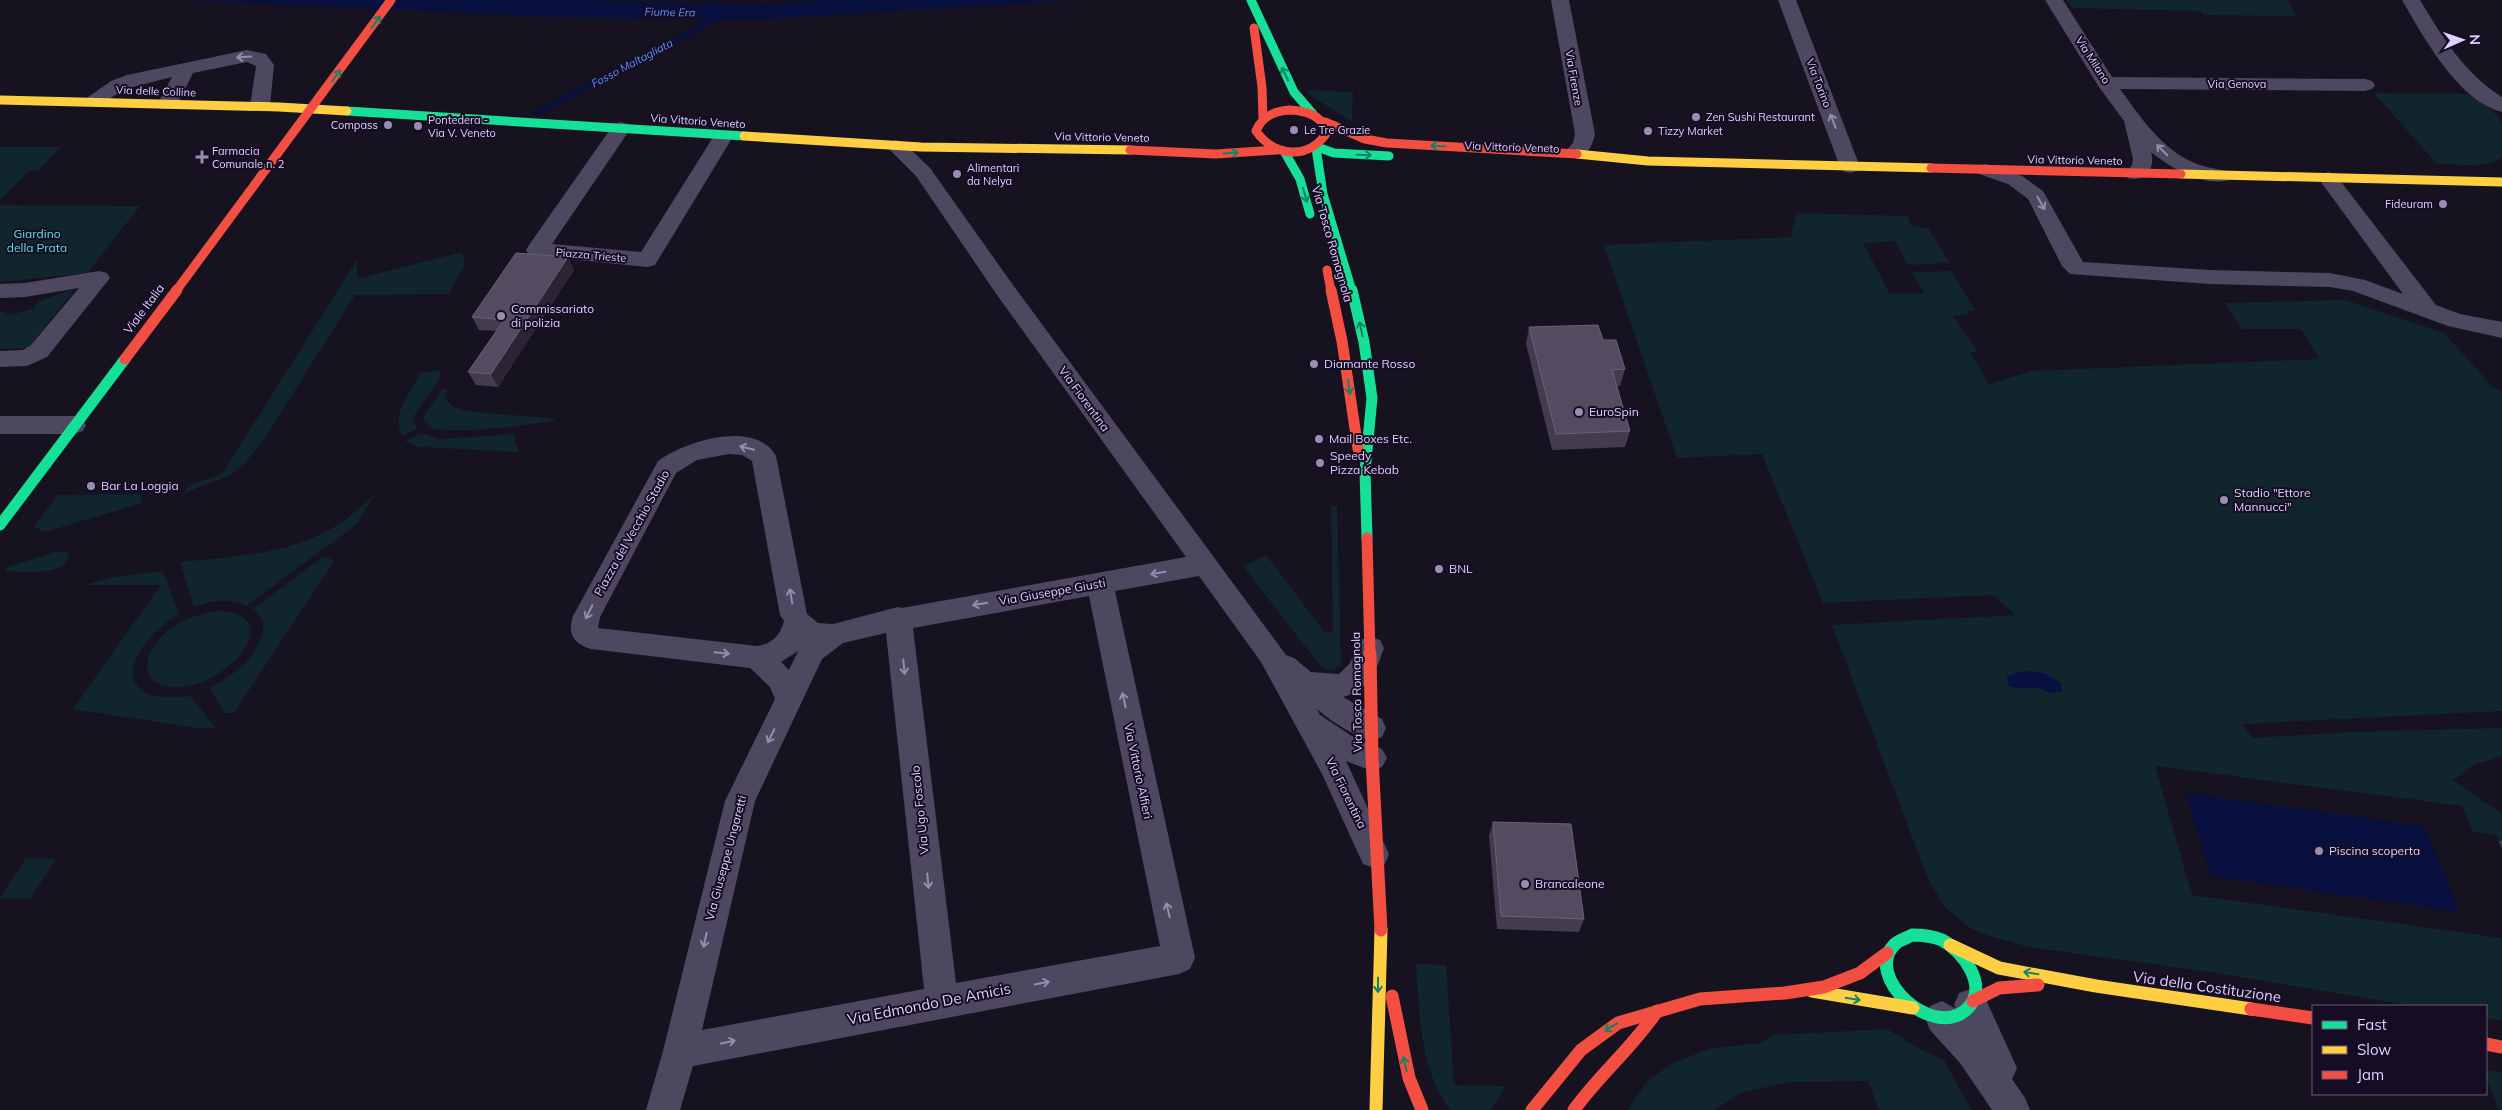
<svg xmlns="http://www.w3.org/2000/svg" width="2502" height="1110" font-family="Mulish,sans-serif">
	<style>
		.green { fill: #11262c }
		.water { fill: #081040 }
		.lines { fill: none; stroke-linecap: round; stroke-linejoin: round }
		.stream { stroke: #081040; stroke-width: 5.5 }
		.street { fill: #4d4760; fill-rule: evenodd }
		.fast-far2 { stroke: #16e098; stroke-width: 9 }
		.fast-far1 { stroke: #16e098; stroke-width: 11 }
		.fast { stroke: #16e098; stroke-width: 13 }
		.slow-far1 { stroke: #ffcf43; stroke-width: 9 }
		.slow { stroke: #ffcf43; stroke-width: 13 }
		.jam-far2 { stroke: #f24e42; stroke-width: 9 }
		.jam-far1 { stroke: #f24e42; stroke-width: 11 }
		.jam { stroke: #f24e42; stroke-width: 13 }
		.wall { fill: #433b4e }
		.shaded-wall { fill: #2a2433 }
		.building { fill: #544b61; stroke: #69607a }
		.oneway { stroke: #168164 }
		.oneway2 { stroke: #968cb0 }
		.poi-dot { fill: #998eb1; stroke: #160d24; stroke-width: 2 }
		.labels { text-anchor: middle; stroke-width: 4; stroke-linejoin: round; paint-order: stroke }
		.far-water-label { font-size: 11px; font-style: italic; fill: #5e92ff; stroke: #160d24 }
		.far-street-label { font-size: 11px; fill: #dfd0ff; stroke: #160d24 }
		.far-poi-label { font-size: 11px; fill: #dfd0ff; stroke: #160d24; text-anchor: start }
		.park-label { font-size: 12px; fill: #57e4df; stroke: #160d24 }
		.street-label { font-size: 12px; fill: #dfd0ff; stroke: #160d24 }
		.poi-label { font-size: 12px; fill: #dfd0ff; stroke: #160d24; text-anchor: start }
		.near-street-label { font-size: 15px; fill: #dfd0ff; stroke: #160d24 }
	</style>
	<rect width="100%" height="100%" fill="#17121f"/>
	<!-- green -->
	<g class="green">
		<polygon points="2066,0 2288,0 2296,16 2203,15 2201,11 2072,8"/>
		<polygon points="1307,90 1353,92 1352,122 1307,93"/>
		<path d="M2374 93 2468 94 2492 110 2502 122V157C2491 169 2453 164 2437 164Z"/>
		<polygon points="0,147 61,147 38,171 29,171 0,200"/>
		<polygon points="0,205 140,206 87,273 0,282"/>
		<polygon points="1796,213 1908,216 1911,226 1928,228 1950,263 1908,265 1895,241 1863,243 1890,294 1924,293 1912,272 1952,271 1975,311 1968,311 1969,314 1953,316 1978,352 1970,352 1989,384 2032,371 2319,359 2301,329 2242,329 2225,303 2345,300 2444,333 2492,386 2502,392 2502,711 2243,724 2252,738 2353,732 2502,728 2502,756 2473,765 2453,780 2502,814 2502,842 2499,842 2496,835 2473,832 2462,806 2155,766 2192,895 2502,938 2502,1021 2486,1018 2486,1006 2414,1006 2210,972 2029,947 1980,933 1969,927 1945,907 1928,879 1832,625 2016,615 1992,595 1823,603 1762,454 1677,458 1604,245 1791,237"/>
		<polygon points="462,252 465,264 449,294 355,295 266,436 246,462 231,475 182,494 190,485 222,474 357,260 357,279"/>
		<polygon points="75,289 28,348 0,349 0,313 3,311 6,316 33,309 39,301"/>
		<path d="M440 371 439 380 414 416 413 420 417 428 403 436C389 416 412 390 421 372Z"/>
		<path d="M443 388 447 390 445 397 453 407 465 411 558 419C538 425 451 435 433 428 429 427 427 424 424 421V416Z"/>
		<polygon points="421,433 440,439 513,434 519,452 419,447 405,441"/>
		<polygon points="139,494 142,503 45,532 34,527 57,495"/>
		<path d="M374 495 356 525 246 606C229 597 211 601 194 607L180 562C235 556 294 555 342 522 353 514 363 504 374 495Z"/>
		<polygon points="1337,505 1341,665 1332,671 1324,669 1318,663 1243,566 1266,555 1325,633 1331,633 1333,631 1331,507"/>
		<path d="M58 551 68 553 69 558C59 577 23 571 5 571L8 567Z"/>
		<path d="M327 557 334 561 234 713H224L210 688C233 675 260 657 263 628 264 620 260 613 253 609L321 558Z"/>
		<path d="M163 571 179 614C127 645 105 707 190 696L216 728H197L73 709 161 585H84L114 577Z"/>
		<path d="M215 611C292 612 227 688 178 687 136 687 142 654 166 632 180 620 197 615 215 611Z"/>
		<polygon points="26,858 56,859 30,899 0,898"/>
		<path d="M1416 964 1446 965 1454 1085 1506 1086 1491 1110H1450C1419 1067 1420 1015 1416 964Z"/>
		<polygon points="1887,1029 1922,1050 1944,1060 1971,1110 1879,1110 1868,1081 1789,1082 1741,1093 1714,1110 1628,1110 1647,1081 1673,1063 1712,1048 1761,1043 1774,1035"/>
		<polygon points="2486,1070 2502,1072 2502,1110 2499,1110 2486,1076"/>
	</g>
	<!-- water -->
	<g class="water">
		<polygon points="182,0 546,0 766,4 835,0 1076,0 753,20 575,18"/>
		<path d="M2023 671 2044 673 2061 683 2062 691 2050 693C2035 683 2024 692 2008 686L2007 676Z"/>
		<polygon points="2186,793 2424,826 2460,912 2210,876"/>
	</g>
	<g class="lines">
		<!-- stream -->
		<polyline class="stream" points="537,113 724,15"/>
		<!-- street -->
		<g class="street">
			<path d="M1551 0H1569L1595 134C1592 149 1584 161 1567 157L1564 153 1573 143 1575 134Z"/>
			<polygon points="1778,0 1796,0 1860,167 1857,171 1850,173 1843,171 1840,167"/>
			<path d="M2045 0H2063L2112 77 2365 79 2372 81 2375 85 2372 89 2365 91 2120 89C2138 114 2159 145 2188 160 2201 167 2215 168 2229 172L2232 176 2229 180C2202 187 2171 168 2151 152 2156 168 2145 183 2128 178L2125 174 2132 165 2133 159 2124 121 2099 87Z"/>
			<path d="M2402 0H2420C2443 38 2464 73 2502 97V112C2458 101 2423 36 2402 0Z"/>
			<polygon points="247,50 266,54 274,65 270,106 267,110 253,110 250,106 256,66 247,62 193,73 177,105 174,109 160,109 157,105 172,77 125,89 98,106 84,106 81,102 111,81 127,75"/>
			<polygon points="621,122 628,124 631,128 552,244 641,252 717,131 731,131 734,135 655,265 647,267 529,255 526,250 529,245 614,124"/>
			<path d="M896 140 903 142 930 168 1013 285 1286 655 1294 658 1311 672 1339 674 1350 663 1360 640 1370 637 1380 640 1384 648C1375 673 1370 689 1343 697L1382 719 1386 728 1382 737C1379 738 1374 740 1371 740 1356 738 1328 719 1317 709L1320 715 1358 740 1382 749 1387 758 1382 767 1372 771 1346 761 1389 854 1385 864 1374 868 1363 864 1322 774 1261 662 1199 576 1115 591 1195 958 1190 969 1179 974 693 1066 680 1110H646L663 1051 725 801 775 699 770 687 750 668 591 649C574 644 567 634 573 616L658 461C685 441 756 419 776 456L807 614 818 623 833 624 898 607 902 608 1186 557 997 295 916 176 886 146 889 142ZM729 454 742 455 752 461 780 615 784 621C780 636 772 644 757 646L598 628 600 617 676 473 697 460ZM1089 596 1160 946 956 983 913 628ZM886 633 924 989 702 1030 755 801 822 659 843 643ZM798 651 789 670 781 662Z"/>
			<polygon points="1986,164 2022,176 2043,191 2083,262 2210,270 2330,273 2365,280 2403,294 2318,178 2321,174 2328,172 2335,174 2436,305 2460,314 2502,322 2502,338 2448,326 2353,291 2330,287 2210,284 2070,274 2062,266 2028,199 2008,184 1979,174 1976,170 1979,166"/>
			<polygon points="99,271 107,273 110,278 47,357 27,366 0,367 0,351 23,350 31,345 79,288 25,297 0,298 0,284 25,283"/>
			<polygon points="0,416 74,416 83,419 86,425 83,431 74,434 0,434"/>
			<polygon points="1971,989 1983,993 2017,1068 2012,1079 2025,1098 2030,1110 1992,1110 1960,1063 1930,1030 1925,1018 1930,1006 1942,1001 1956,1009 1954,1005 1959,993"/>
		</g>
		<!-- fast-far2 -->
		<g class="fast-far2">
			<polyline points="1251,0 1294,92 1313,114"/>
			<polyline points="347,111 744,136"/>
			<polyline points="1317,147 1334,153 1389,156"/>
			<polyline points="1316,148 1323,194 1352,291"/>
			<polyline points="1284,151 1300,179 1310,214"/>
		</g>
		<!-- fast-far1 -->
		<g class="fast-far1">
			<polyline points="1352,290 1364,342 1372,398 1365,471 1367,538"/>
			<polyline points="0,525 125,359"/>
		</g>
		<!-- fast -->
		<path class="fast" d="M1912 935C1922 935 1932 936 1942 940 1963 951 1990 987 1967 1009 1933 1041 1862 976 1895 944 1899 940 1907 938 1912 935Z"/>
		<!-- slow-far1 -->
		<g class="slow-far1">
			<polyline points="0,100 279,107 347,111"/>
			<polyline points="744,136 921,147 1130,150"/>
			<polyline points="1577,154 1648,161 1931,168"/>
			<polyline points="2181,174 2502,182"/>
		</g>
		<!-- slow -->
		<g class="slow">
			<polyline points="1950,945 1999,968 2096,986 2251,1009"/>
			<polyline points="1812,991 1913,1008"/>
			<polyline points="1376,1110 1381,930"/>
		</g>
		<!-- jam-far2 -->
		<g class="jam-far2">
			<polyline points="1254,28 1262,87 1263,118"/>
			<path d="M1290 110C1307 111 1320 115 1328 131 1310 160 1275 158 1256 131 1262 116 1274 111 1290 110Z"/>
			<polyline points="1325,122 1365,139 1387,143 1577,154"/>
			<polyline points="1130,150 1216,154 1277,150"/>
			<polyline points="1931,168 2181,174"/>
			<polyline points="1327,270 1331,291"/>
			<polyline points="176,291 391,0"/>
		</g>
		<!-- jam-far1 -->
		<g class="jam-far1">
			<polyline points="1331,290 1342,341 1358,449"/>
			<polyline points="125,359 177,290"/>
			<polyline points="1367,538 1370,655"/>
		</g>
		<!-- jam -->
		<g class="jam">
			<polyline points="1370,654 1372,758 1381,930"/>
			<polyline points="1392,996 1409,1078 1422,1110"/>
			<polyline points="1973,1001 1999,988 2038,985"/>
			<polyline points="2251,1009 2313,1018"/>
			<polyline points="2486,1044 2502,1047"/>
			<polyline points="1532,1110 1581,1050 1618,1023 1700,999 1785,993 1824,987 1860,973 1887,953"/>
			<path d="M1574 1110C1599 1075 1633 1047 1657 1011"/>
		</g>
	</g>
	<!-- wall -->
	<g class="wall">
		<polygon points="568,257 574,270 498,387 476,385 468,372 496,331 479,330 472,317"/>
		<polygon points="1529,327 1603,340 1625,369 1620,386 1617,386 1630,431 1625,447 1552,450 1526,344"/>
		<polygon points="1493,822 1584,919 1579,932 1497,929 1489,836"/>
		<polygon points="2502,840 2502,848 2499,842"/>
	</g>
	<!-- shaded-wall -->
	<polygon class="shaded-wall" points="568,257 574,270 498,387 491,374"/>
	<!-- building -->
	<g class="building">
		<polygon points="516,253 568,257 491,374 468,372 504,320 472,317"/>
		<polygon points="1598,325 1603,340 1616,340 1625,369 1612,370 1630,431 1556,434 1529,327"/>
		<polygon points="1493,822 1571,824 1584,919 1501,916"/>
	</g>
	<!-- one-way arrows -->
	<defs><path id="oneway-shaft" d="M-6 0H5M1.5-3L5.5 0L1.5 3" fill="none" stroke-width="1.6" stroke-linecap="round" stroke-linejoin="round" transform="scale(1.25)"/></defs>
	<g class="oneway">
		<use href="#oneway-shaft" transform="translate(376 22) rotate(-54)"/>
		<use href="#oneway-shaft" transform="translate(1285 74) rotate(-116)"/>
		<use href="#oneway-shaft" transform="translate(336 76) rotate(-53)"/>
		<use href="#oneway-shaft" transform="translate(1438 146) rotate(-178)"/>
		<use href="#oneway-shaft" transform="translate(1231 153) rotate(-4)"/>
		<use href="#oneway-shaft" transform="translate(1364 155) rotate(2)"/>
		<use href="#oneway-shaft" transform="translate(1305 195) rotate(74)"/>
		<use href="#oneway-shaft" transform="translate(1361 329) rotate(-102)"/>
		<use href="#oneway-shaft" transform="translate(1349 387) rotate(82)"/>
		<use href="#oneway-shaft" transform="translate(2031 973) rotate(-170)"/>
		<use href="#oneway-shaft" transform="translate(1378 985) rotate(90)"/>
		<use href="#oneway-shaft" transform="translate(1853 999) rotate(9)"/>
		<use href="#oneway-shaft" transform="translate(1611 1027) rotate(149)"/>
		<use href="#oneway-shaft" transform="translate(1405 1064) rotate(-104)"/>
	</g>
	<g class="oneway2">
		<use href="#oneway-shaft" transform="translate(244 57) rotate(177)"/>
		<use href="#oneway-shaft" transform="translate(1833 121) rotate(-111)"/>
		<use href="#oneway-shaft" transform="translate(2162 150) rotate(-135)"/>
		<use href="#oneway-shaft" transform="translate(2041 203) rotate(61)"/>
		<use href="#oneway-shaft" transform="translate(747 448) rotate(-166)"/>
		<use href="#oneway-shaft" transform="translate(1158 573) rotate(170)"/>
		<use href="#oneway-shaft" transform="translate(791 596) rotate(-100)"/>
		<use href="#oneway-shaft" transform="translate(980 604) rotate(170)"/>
		<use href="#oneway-shaft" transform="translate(589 612) rotate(116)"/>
		<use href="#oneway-shaft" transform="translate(722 653) rotate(6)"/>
		<use href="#oneway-shaft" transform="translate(904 667) rotate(84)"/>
		<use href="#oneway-shaft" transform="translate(1124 700) rotate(-102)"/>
		<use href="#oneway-shaft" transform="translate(771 736) rotate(116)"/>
		<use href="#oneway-shaft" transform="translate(928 881) rotate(84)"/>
		<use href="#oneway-shaft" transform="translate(1168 910) rotate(-103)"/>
		<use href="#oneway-shaft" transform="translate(705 940) rotate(103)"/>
		<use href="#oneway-shaft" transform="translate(1042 983) rotate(-11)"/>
		<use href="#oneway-shaft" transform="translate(728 1042) rotate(-11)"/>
	</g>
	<!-- markers -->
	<g class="poi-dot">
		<circle cx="1696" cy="117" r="5"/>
		<circle cx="388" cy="125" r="5"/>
		<circle cx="418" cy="126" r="5"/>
		<circle cx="1294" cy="130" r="5"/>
		<circle cx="1648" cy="131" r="5"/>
		<path d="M199.5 149.5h5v5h5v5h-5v5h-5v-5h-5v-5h5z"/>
		<circle cx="957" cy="174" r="5"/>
		<circle cx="2443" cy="204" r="5"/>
		<circle cx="501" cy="316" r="5"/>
		<circle cx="1314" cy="364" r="5"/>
		<circle cx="1579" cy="412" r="5"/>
		<circle cx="1319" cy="439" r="5"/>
		<circle cx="1320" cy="463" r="5"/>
		<circle cx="91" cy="486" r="5"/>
		<circle cx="2224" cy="500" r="5"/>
		<circle cx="1439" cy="569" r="5"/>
		<circle cx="2319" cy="851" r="5"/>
		<circle cx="1525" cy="884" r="5"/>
	</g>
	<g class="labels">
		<!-- far-water labels -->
		<g class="far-water-label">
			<text transform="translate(670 12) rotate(1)" y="4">Fiume Era</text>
			<text transform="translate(632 63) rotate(-28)" y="4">Fosso Maltagliata</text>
		</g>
		<!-- far-street labels -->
		<g class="far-street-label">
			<text transform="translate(2093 60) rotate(57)" y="4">Via Milano</text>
			<text transform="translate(1574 78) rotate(80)" y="4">Via Firenze</text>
			<text transform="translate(1819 83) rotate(69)" y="4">Via Torino</text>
			<text x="2237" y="88">Via Genova</text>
			<text transform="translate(156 91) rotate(2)" y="4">Via delle Colline</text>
			<text transform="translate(698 121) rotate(4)" y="4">Via Vittorio Veneto</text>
			<text transform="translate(1102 137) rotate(1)" y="4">Via Vittorio Veneto</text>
			<text transform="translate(1512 147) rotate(2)" y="4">Via Vittorio Veneto</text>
			<text transform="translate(2075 160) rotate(1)" y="4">Via Vittorio Veneto</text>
			<text transform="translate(591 255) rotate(5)" y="4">Piazza Trieste</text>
		</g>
		<!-- far-poi labels -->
		<g class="far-poi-label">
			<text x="1706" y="121">Zen Sushi Restaurant</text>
			<text x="428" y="124">Pontedera -<tspan x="428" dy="13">Via V. Veneto</tspan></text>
			<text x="378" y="129" text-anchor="end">Compass</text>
			<text x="1304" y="134">Le Tre Grazie</text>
			<text x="1658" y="135">Tizzy Market</text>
			<text x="212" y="155">Farmacia<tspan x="212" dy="13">Comunale n. 2</tspan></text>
			<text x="967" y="172">Alimentari<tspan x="967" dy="13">da Nelya</tspan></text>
			<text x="2433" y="208" text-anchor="end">Fideuram</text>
		</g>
		<!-- park labels -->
		<g class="park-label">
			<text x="37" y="238">Giardino<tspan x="37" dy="14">della Prata</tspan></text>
		</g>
		<!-- street labels -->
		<g class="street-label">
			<text transform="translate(1332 244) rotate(74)" y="4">Via Tosco Romagnola</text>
			<text transform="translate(144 309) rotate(-53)" y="4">Viale Italia</text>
			<text transform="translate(1084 399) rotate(54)" y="4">Via Fiorentina</text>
			<text transform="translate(632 533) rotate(-61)" y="4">Piazza del Vecchio Stadio</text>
			<text transform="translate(1052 592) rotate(-10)" y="4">Via Giuseppe Giusti</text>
			<text transform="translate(1357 692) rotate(-91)" y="4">Via Tosco Romagnola</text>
			<text transform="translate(1138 771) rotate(78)" y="4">Via Vittorio Alfieri</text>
			<text transform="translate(1346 793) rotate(64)" y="4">Via Fiorentina</text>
			<text transform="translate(920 810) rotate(-96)" y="4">Via Ugo Foscolo</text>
			<text transform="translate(726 858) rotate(-75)" y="4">Via Giuseppe Ungaretti</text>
		</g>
		<!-- poi labels -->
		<g class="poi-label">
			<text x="511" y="313">Commissariato<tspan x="511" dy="14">di polizia</tspan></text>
			<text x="1324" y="368">Diamante Rosso</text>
			<text x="1589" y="416">EuroSpin</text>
			<text x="1329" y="443">Mail Boxes Etc.</text>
			<text x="1330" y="460">Speedy<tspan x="1330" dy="14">Pizza Kebab</tspan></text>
			<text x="101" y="490">Bar La Loggia</text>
			<text x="2234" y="497">Stadio "Ettore<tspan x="2234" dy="14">Mannucci"</tspan></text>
			<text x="1449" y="573">BNL</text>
			<text x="2329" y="855">Piscina scoperta</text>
			<text x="1535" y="888">Brancaleone</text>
		</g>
		<!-- near-street labels -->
		<g class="near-street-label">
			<text transform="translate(2207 987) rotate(8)" y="5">Via della Costituzione</text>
			<text transform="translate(929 1004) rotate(-11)" y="5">Via Edmondo De Amicis</text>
		</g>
	</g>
	<!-- legend -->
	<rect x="2312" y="1005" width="175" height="90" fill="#160d24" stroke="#665b7c"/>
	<rect x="2322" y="1021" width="25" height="8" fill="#16e098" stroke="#665b7c"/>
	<text x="2357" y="1030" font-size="15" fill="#dfd0ff">Fast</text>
	<rect x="2322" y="1046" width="25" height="8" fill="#ffcf43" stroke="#665b7c"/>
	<text x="2357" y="1055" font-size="15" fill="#dfd0ff">Slow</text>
	<rect x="2322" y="1071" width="25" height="8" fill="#f24e42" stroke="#665b7c"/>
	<text x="2357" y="1080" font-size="15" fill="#dfd0ff">Jam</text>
	<!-- north arrow -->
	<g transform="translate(2462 40) rotate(88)" stroke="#160d24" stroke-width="4" paint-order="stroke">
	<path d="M0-4L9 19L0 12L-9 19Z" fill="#dfd0ff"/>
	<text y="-8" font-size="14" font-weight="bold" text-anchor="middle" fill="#dfd0ff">N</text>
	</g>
</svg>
